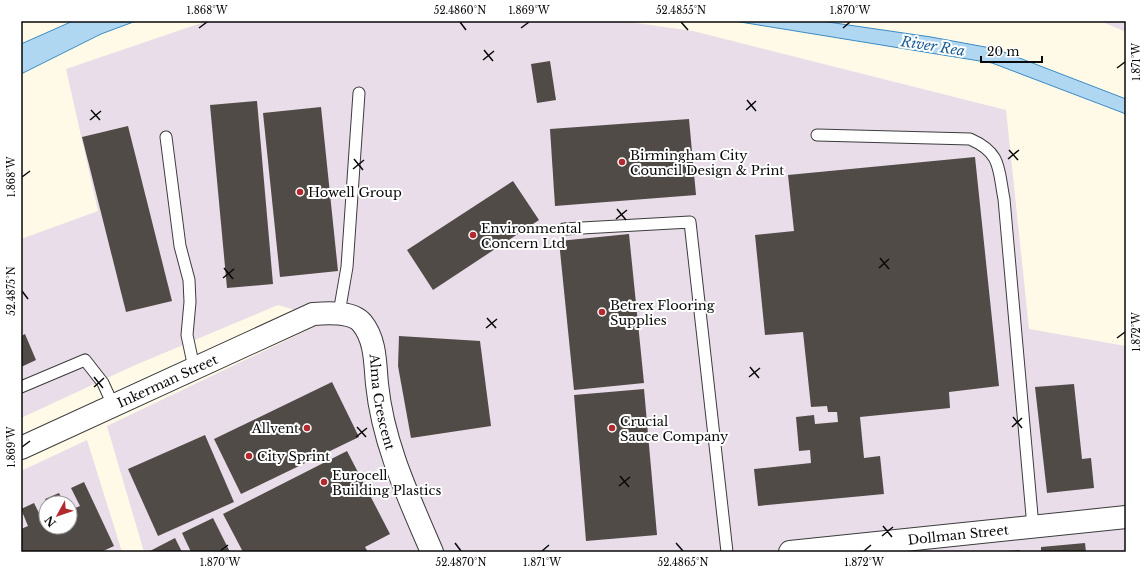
<svg xmlns="http://www.w3.org/2000/svg" width="1147" height="573" font-family="'Libre Baskerville',serif">
	<style>
		.industrial { fill: #e8dde9; fill-rule: evenodd }
		.water { fill: #afd7f2; stroke: #3a8ac5 }
		.building { fill: #514b47 }
		.lines { fill: none; stroke-linecap: round; stroke-linejoin: round }
		.service-casing { stroke: #3c3c3c; stroke-width: 13 }
		.minor-casing { stroke: #3c3c3c; stroke-width: 24 }
		.service { stroke: #fff; stroke-width: 11 }
		.minor { stroke: #fff; stroke-width: 22 }
		.ticks { fill: none; stroke: #090909; stroke-width: 1.5 }
		.poi-dot { fill: #b12a2e; stroke: #fff; stroke-width: 1.5 }
		.labels { text-anchor: middle; stroke-width: 4; stroke-linejoin: round; paint-order: stroke }
		.poi-label { font-size: 13px; fill: #090909; stroke: #fff; text-anchor: start }
		.street-label { font-size: 13px; fill: #090909; stroke: #fff }
		.water-label { font-size: 14px; font-style: italic; fill: #1b5c93; stroke: #fff }
		.neatline { fill: none; stroke: #090909; stroke-width: 1.5 }
		.ticks-label { font-size: 10px; text-anchor: middle; fill: #090909 }
	</style>
	<rect width="100%" height="100%" fill="#fefae7"/>
	<!-- industrial -->
	<g class="industrial">
		<polygon points="207,21 622,21 693,31 1006,110 1029,329 1126,346 1126,552 144,552 107,426 316,326 298,311 278,305 133,366 21,418 21,239 98,211 66,69"/>
		<polygon points="1100,21 1126,21 1126,32"/>
		<path d="M87 440 122 552H21V471ZM46 503H70V527H46Z"/>
	</g>
	<!-- water -->
	<g class="water">
		<polygon points="73,21 136,21 101,34 21,74 21,44"/>
		<polygon points="734,21 821,21 931,37 996,49 1126,99 1126,114 992,63"/>
	</g>
	<!-- building -->
	<g class="building">
		<polygon points="550,61 556,100 537,103 531,64"/>
		<polygon points="257,101 273,284 227,288 210,105"/>
		<polygon points="321,107 338,271 280,277 263,113"/>
		<polygon points="689,119 696,195 555,206 550,129"/>
		<polygon points="128,126 172,301 126,312 82,137"/>
		<polygon points="975,157 999,386 949,392 950,408 860,417 864,458 880,456 884,494 758,506 754,469 811,463 810,450 799,451 796,417 814,415 815,424 838,422 837,412 828,412 827,406 811,407 803,332 765,335 755,235 794,231 788,175"/>
		<polygon points="513,181 539,220 433,290 407,250"/>
		<polygon points="629,234 644,383 574,390 559,241"/>
		<polygon points="25,334 36,360 21,367 21,336"/>
		<polygon points="399,336 480,341 491,426 411,438 398,366"/>
		<polygon points="332,382 359,437 241,494 214,439"/>
		<polygon points="1074,384 1082,459 1091,458 1094,488 1047,493 1035,387"/>
		<polygon points="644,389 657,535 586,541 574,395"/>
		<polygon points="205,435 234,502 158,536 128,469"/>
		<polygon points="347,451 390,534 365,547 368,552 243,552 223,514"/>
		<polygon points="84,482 114,546 101,552 21,552 21,529 28,526 21,509 34,503 43,521 46,520 46,527 70,527 70,510 80,506 71,488"/>
		<polygon points="59,493 64,503 47,503 45,499"/>
		<polygon points="213,518 230,552 191,552 182,533"/>
		<polygon points="175,538 182,552 148,552"/>
		<polygon points="1085,543 1086,552 1041,552 1041,547"/>
		<polygon points="1020,550 1020,552 1008,552 1008,551"/>
	</g>
	<g class="lines">
		<!-- service casing -->
		<g class="service-casing">
			<g id="service">
				<path d="M817 135 970 139C1002 153 998 169 1004 199L1033 527"/>
				<polyline points="166,137 180,246 189,280 190,302 187,335 194,368"/>
				<polyline points="564,229 690,222 727,552"/>
				<polyline points="339,313 347,267 359,93"/>
				<polyline points="21,387 85,360 103,383 113,405"/>
			</g>
		</g>
		<!-- minor casing -->
		<g class="minor-casing">
			<g id="minor">
				<path id="s1" d="M21 448 313 314C327 313 352 311 362 323 376 340 375 364 377 384 383 444 409 498 432 552"/>
				<path id="s2" d="M790 552 1126 517"/>
			</g>
		</g>
		<!-- service -->
		<use href="#service" class="service"/>
		<!-- minor -->
		<use href="#minor" class="minor"/>
	</g>
	<!-- ticks -->
	<path class="ticks" d="M460 22 466 30M681 22 688 30M199 28 207 22M521 28 529 22M843 28 850 22M484 50 493 61M483 60 494 51M1117 68 1125 62M747 100 756 111M91 110 100 120M746 110 756 101M90 120 101 111M1009 150 1018 160M354 159 363 170M1008 159 1019 150M353 169 364 160M22 177 30 171M617 209 626 220M616 219 627 210M880 258 889 269M224 268 233 279M879 268 889 259M223 278 234 269M22 291 28 299M487 318 496 328M486 328 497 319M1117 338 1125 332M750 367 759 378M94 377 103 388M749 377 760 368M94 387 104 378M1013 417 1022 428M357 427 366 437M1012 427 1022 418M356 437 367 428M22 447 30 441M620 476 629 487M619 486 630 477M883 526 892 537M882 536 893 527M455 543 461 551M676 543 683 551M220 551 228 545M542 551 549 545M864 551 871 545"/>
	<!-- markers -->
	<g class="poi-dot">
		<circle cx="622" cy="162" r="4"/>
		<circle cx="300" cy="192" r="4"/>
		<circle cx="473" cy="235" r="4"/>
		<circle cx="602" cy="312" r="4"/>
		<circle cx="307" cy="428" r="4"/>
		<circle cx="612" cy="428" r="4"/>
		<circle cx="249" cy="456" r="4"/>
		<circle cx="324" cy="482" r="4"/>
	</g>
	<g class="labels">
		<!-- poi labels -->
		<g class="poi-label">
			<text x="630" y="160">Birmingham City<tspan x="630" dy="15">Council Design &amp; Print</tspan></text>
			<text x="308" y="197">Howell Group</text>
			<text x="481" y="233">Environmental<tspan x="481" dy="15">Concern Ltd</tspan></text>
			<text x="610" y="310">Betrex Flooring<tspan x="610" dy="15">Supplies</tspan></text>
			<text x="620" y="426">Crucial<tspan x="620" dy="15">Sauce Company</tspan></text>
			<text x="299" y="433" text-anchor="end">Allvent</text>
			<text x="257" y="461">City Sprint</text>
			<text x="332" y="480">Eurocell<tspan x="332" dy="15">Building Plastics</tspan></text>
		</g>
		<!-- street labels -->
		<g class="street-label">
			<text dy="5" stroke="none"><textPath href="#s1" startOffset="161">Inkerman Street</textPath></text>
			<text dy="5" stroke="none"><textPath href="#s1" startOffset="455">Alma Crescent</textPath></text>
			<text dy="5" stroke="none"><textPath href="#s2" startOffset="169">Dollman Street</textPath></text>
		</g>
		<!-- water labels -->
		<g class="water-label">
			<text transform="translate(933 46) rotate(9)" y="5">River Rea</text>
		</g>
	</g>
	<!-- border -->
	<rect width="1147" height="573" fill="none" stroke="#ffffff" stroke-width="44"/>
	<!-- north arrow -->
	<g transform="translate(58 515) rotate(230)"><circle r="19" fill="#ffffff" stroke="#9d9d9d"/>
	<path d="M0-3L7 15L0 10L-7 15Z" fill="#b12a2e"/>
	<text y="-6" font-size="11" font-weight="bold" text-anchor="middle" fill="#090909">N</text>
	</g>
	<!-- scale -->
	<path d="M981 56v6h61v-6" fill="none" stroke="#090909" stroke-width="2"/>
	<text x="987" y="56" font-size="12" fill="#090909" stroke="#ffffff" stroke-width="3" paint-order="stroke">20 m</text>
	<rect x="22" y="22" width="1103" height="529" class="neatline"/>
	<g class="ticks-label">
		<text x="207" y="14">1.868°W</text>
		<text x="460" y="14">52.4860°N</text>
		<text x="529" y="14">1.869°W</text>
		<text x="681" y="14">52.4855°N</text>
		<text x="850" y="14">1.870°W</text>
		<text transform="translate(1136 62) rotate(-90)" y="4">1.871°W</text>
		<text transform="translate(11 177) rotate(-90)" y="4">1.868°W</text>
		<text transform="translate(11 291) rotate(-90)" y="4">52.4875°N</text>
		<text transform="translate(1136 332) rotate(-90)" y="4">1.872°W</text>
		<text transform="translate(11 447) rotate(-90)" y="4">1.869°W</text>
		<text x="220" y="566">1.870°W</text>
		<text x="461" y="566">52.4870°N</text>
		<text x="542" y="566">1.871°W</text>
		<text x="683" y="566">52.4865°N</text>
		<text x="864" y="566">1.872°W</text>
	</g>
</svg>
